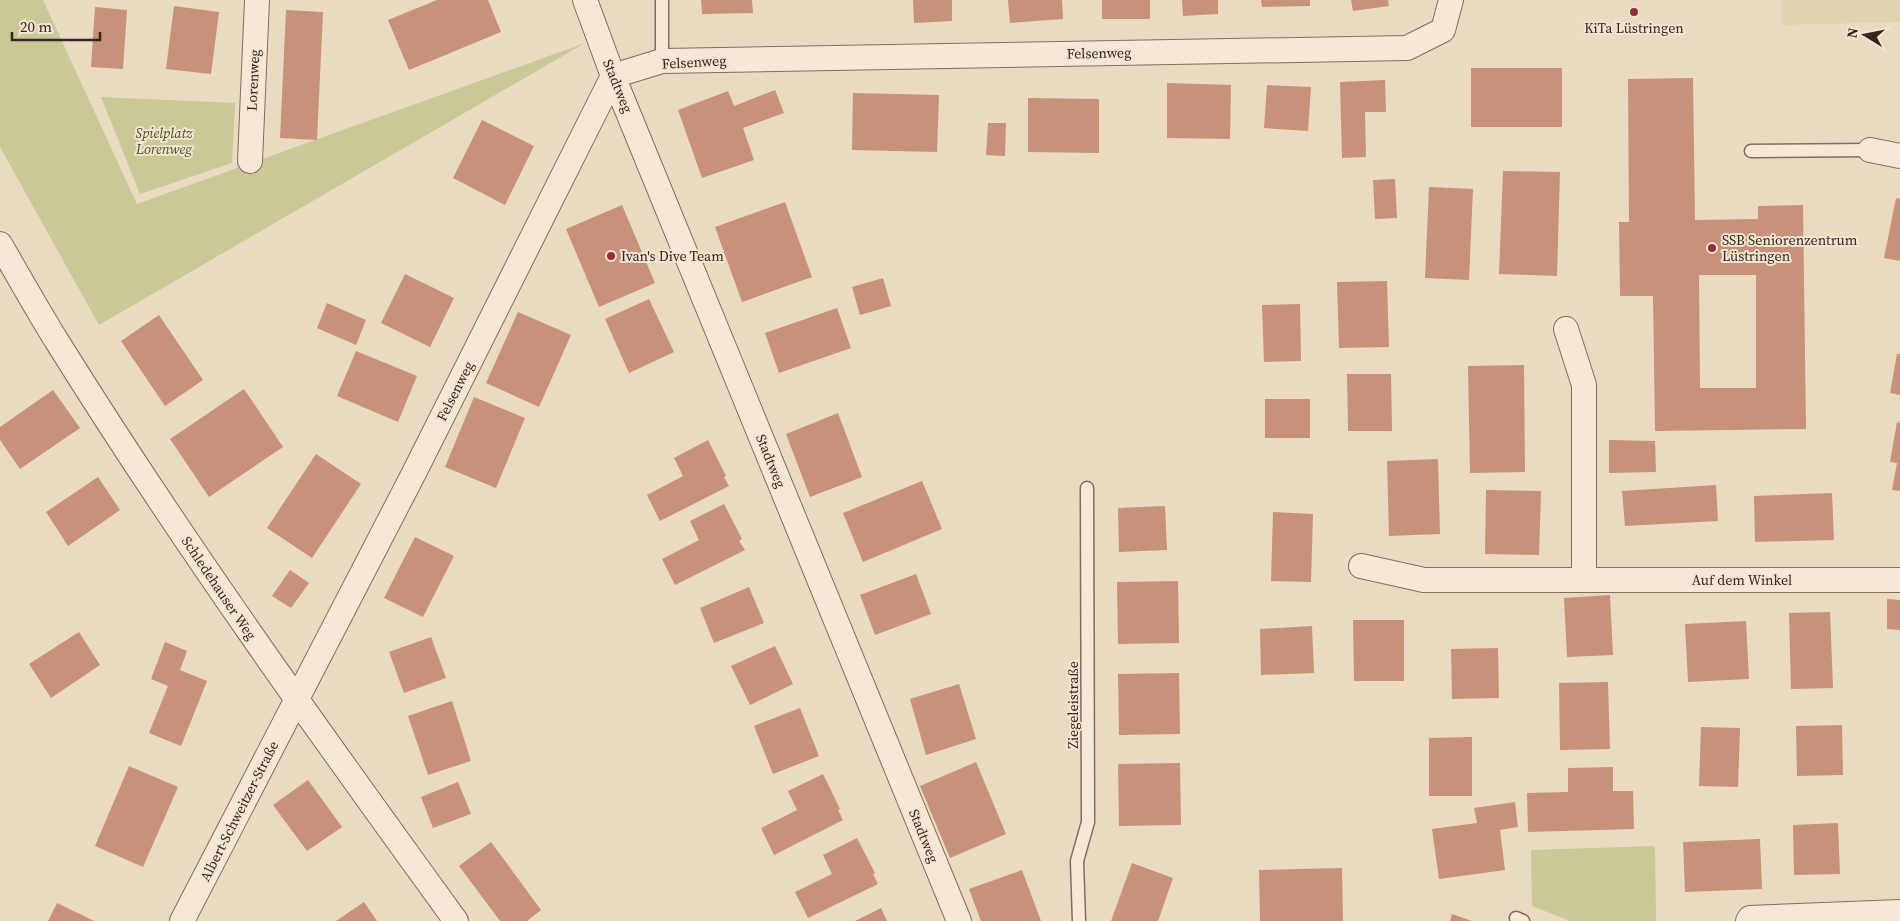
<svg xmlns="http://www.w3.org/2000/svg" width="1900" height="921" font-family="'Source Serif 4',serif">
	<style>
		.farmland { fill: #e0d3b0 }
		.green { fill: #c9c897 }
		.building { fill: #c7917a; fill-rule: evenodd }
		.lines { fill: none; stroke-linecap: round; stroke-linejoin: round }
		.lane-casing { stroke: #846b5b; stroke-width: 15 }
		.street-casing { stroke: #846b5b; stroke-width: 26 }
		.lane { stroke: #f7e8d5; stroke-width: 12 }
		.street { stroke: #f7e8d5; stroke-width: 24 }
		.poi-dot { fill: #902e3b; stroke: #f3e5d1; stroke-width: 2 }
		.labels { text-anchor: middle; stroke-width: 4; stroke-linejoin: round; paint-order: stroke }
		.poi-label { font-size: 14px; fill: #35261e; stroke: #f3e5d1; text-anchor: start }
		.street-label { font-size: 14px; fill: #35261e; stroke: #f3e5d1 }
		.park-label { font-size: 14px; font-style: italic; fill: #4b5026; stroke: #f3e5d1 }
	</style>
	<rect width="100%" height="100%" fill="#ebdac2"/>
	<!-- farmland -->
	<polygon class="farmland" points="1781,0 1900,0 1900,22 1782,25"/>
	<!-- green -->
	<g class="green">
		<polygon points="0,0 43,0 137,204 585,43 99,325 0,147"/>
		<polygon points="101,97 235,103 232,163 140,194"/>
		<polygon points="1655,846 1656,921 1570,921 1532,906 1531,850"/>
	</g>
	<!-- building -->
	<g class="building">
		<polygon points="437,0 488,0 501,32 409,70 388,20"/>
		<polygon points="701,0 752,0 753,13 702,14"/>
		<polygon points="913,0 952,0 952,21 914,23"/>
		<polygon points="1008,0 1062,0 1063,19 1010,23"/>
		<rect x="1102" y="0" width="48" height="19"/>
		<polygon points="1182,0 1218,0 1218,14 1183,16"/>
		<polygon points="1261,0 1310,0 1310,6 1262,7"/>
		<polygon points="1351,0 1388,0 1389,6 1353,11"/>
		<polygon points="174,6 219,12 211,74 166,69"/>
		<polygon points="95,7 127,10 123,69 91,67"/>
		<polygon points="286,10 323,12 317,140 280,138"/>
		<rect x="1471" y="68" width="91" height="59"/>
		<path d="M1693 78 1695 220 1758 219V206L1803 205 1806 429 1655 431 1653 296H1620L1619 222H1629L1628 79ZM1699 275H1756V388H1700Z"/>
		<polygon points="1385,80 1386,112 1365,112 1366,157 1342,158 1340,82"/>
		<polygon points="1167,83 1231,85 1230,139 1167,138"/>
		<polygon points="1267,85 1311,87 1308,131 1264,128"/>
		<polygon points="775,90 784,113 743,128 754,160 702,178 678,110 728,91 734,106"/>
		<polygon points="853,93 939,95 937,152 852,150"/>
		<polygon points="1028,98 1099,99 1099,153 1028,152"/>
		<polygon points="482,120 534,146 505,205 453,178"/>
		<polygon points="988,123 1006,123 1005,156 986,155"/>
		<polygon points="1503,171 1560,172 1557,276 1499,274"/>
		<polygon points="1395,179 1397,218 1375,219 1373,180"/>
		<polygon points="1429,187 1473,189 1469,280 1425,278"/>
		<polygon points="1896,198 1900,199 1900,261 1884,258"/>
		<polygon points="785,202 812,277 742,302 715,227"/>
		<polygon points="622,205 655,283 599,307 566,229"/>
		<polygon points="405,274 454,298 430,347 381,323"/>
		<polygon points="883,278 891,306 860,315 852,287"/>
		<polygon points="1387,281 1389,347 1339,348 1337,282"/>
		<polygon points="649,299 674,352 629,373 605,319"/>
		<polygon points="327,303 366,320 356,345 317,328"/>
		<polygon points="1300,304 1301,361 1264,362 1262,305"/>
		<polygon points="837,308 851,348 779,373 765,333"/>
		<polygon points="518,312 571,335 539,407 486,383"/>
		<polygon points="159,315 203,380 165,406 121,341"/>
		<polygon points="356,351 417,376 398,422 337,396"/>
		<polygon points="1897,354 1900,354 1900,395 1890,393"/>
		<polygon points="1524,365 1525,472 1470,473 1468,366"/>
		<polygon points="1347,374 1391,374 1392,431 1348,431"/>
		<polygon points="244,389 283,447 209,497 170,439"/>
		<polygon points="53,390 80,428 20,469 0,440 0,427"/>
		<polygon points="474,397 525,418 496,488 445,467"/>
		<rect x="1265" y="399" width="45" height="39"/>
		<polygon points="838,413 862,477 810,497 786,434"/>
		<polygon points="1897,422 1900,423 1900,491 1892,490 1897,463 1890,462"/>
		<polygon points="708,440 726,476 724,477 729,486 660,521 647,495 683,476 674,458"/>
		<polygon points="1609,440 1655,441 1656,472 1609,473"/>
		<polygon points="316,454 361,484 312,558 267,528"/>
		<polygon points="1438,459 1440,534 1389,536 1387,461"/>
		<polygon points="98,477 120,510 68,546 46,512"/>
		<polygon points="922,481 942,529 863,562 843,513"/>
		<polygon points="1716,485 1718,521 1625,526 1622,491"/>
		<polygon points="1486,490 1541,491 1539,555 1485,554"/>
		<polygon points="1832,493 1834,540 1755,542 1754,496"/>
		<polygon points="724,504 742,539 739,541 745,550 675,585 662,559 699,540 690,521"/>
		<polygon points="1165,506 1167,550 1119,552 1118,508"/>
		<polygon points="1273,512 1313,514 1311,582 1271,581"/>
		<polygon points="415,537 454,556 423,617 384,598"/>
		<polygon points="290,570 309,583 291,608 272,596"/>
		<polygon points="916,574 931,614 875,635 860,595"/>
		<polygon points="1178,581 1179,643 1118,644 1117,582"/>
		<polygon points="749,587 764,623 714,643 700,608"/>
		<polygon points="1610,595 1613,655 1567,657 1564,598"/>
		<polygon points="1887,599 1900,600 1900,630 1887,629"/>
		<polygon points="1830,612 1833,688 1791,689 1789,613"/>
		<polygon points="1353,620 1404,620 1404,681 1354,681"/>
		<polygon points="1746,621 1749,679 1688,682 1685,624"/>
		<polygon points="1312,626 1314,673 1261,675 1260,629"/>
		<polygon points="79,632 100,665 51,698 29,664"/>
		<polygon points="431,637 446,678 404,693 389,652"/>
		<polygon points="165,642 187,651 180,670 207,681 181,746 149,733 168,686 151,679"/>
		<polygon points="775,646 793,684 750,705 731,666"/>
		<polygon points="1498,648 1499,698 1452,699 1451,649"/>
		<polygon points="1179,673 1180,734 1119,735 1118,674"/>
		<polygon points="1608,682 1610,749 1560,750 1559,683"/>
		<polygon points="959,684 976,739 926,755 910,699"/>
		<polygon points="452,701 471,761 428,775 408,716"/>
		<polygon points="800,708 819,756 773,774 754,726"/>
		<polygon points="1842,725 1843,775 1797,776 1796,726"/>
		<polygon points="1701,727 1740,728 1738,787 1699,786"/>
		<polygon points="1472,737 1472,796 1429,796 1429,738"/>
		<polygon points="976,762 1006,834 950,858 920,786"/>
		<polygon points="1180,763 1181,825 1119,826 1118,764"/>
		<polygon points="129,766 178,787 143,867 95,846"/>
		<polygon points="1613,767 1613,791 1633,791 1634,829 1528,832 1527,793 1568,792 1568,768"/>
		<polygon points="823,774 840,809 838,810 843,820 774,855 761,828 797,810 788,791"/>
		<polygon points="308,780 342,827 307,851 273,805"/>
		<polygon points="458,782 471,814 433,828 421,797"/>
		<polygon points="1515,802 1518,827 1500,830 1505,870 1439,879 1432,829 1477,823 1474,808"/>
		<polygon points="1838,823 1840,874 1794,875 1793,825"/>
		<polygon points="857,838 875,873 873,874 878,884 808,918 795,892 832,874 823,855"/>
		<polygon points="1760,839 1762,889 1685,892 1683,842"/>
		<polygon points="491,842 541,910 527,921 500,921 459,866"/>
		<polygon points="1132,863 1173,878 1158,921 1111,921"/>
		<polygon points="1342,868 1343,921 1260,921 1259,870"/>
		<polygon points="1022,870 1041,921 981,921 969,889"/>
		<polygon points="364,902 377,921 336,921"/>
		<polygon points="57,903 94,921 48,921"/>
		<polygon points="881,908 887,921 855,921"/>
		<polygon points="1452,914 1472,921 1450,921"/>
	</g>
	<g class="lines">
		<!-- lane casing -->
		<g class="lane-casing">
			<g id="lane">
				<polyline points="662,61 662,0"/>
				<polyline points="1751,151 1870,150"/>
				<polyline points="1516,918 1523,921"/>
				<polyline points="1079,921 1077,861 1088,822 1087,488"/>
			</g>
		</g>
		<!-- street casing -->
		<g class="street-casing">
			<g id="street">
				<polyline points="585,0 613,76 959,921"/>
				<polyline points="1870,150 1900,156"/>
				<polyline points="250,161 257,0"/>
				<path d="M0 244C19 277 38 311 58 343 182 542 319 732 456 921"/>
				<polyline points="1566,329 1584,385 1584,580"/>
				<polyline points="1361,566 1424,580 1900,580"/>
				<polyline points="182,921 415,471 613,76 662,61 1407,48 1443,30 1451,0"/>
				<polyline points="1748,921 1750,918 1900,912"/>
			</g>
		</g>
		<!-- lane -->
		<use href="#lane" class="lane"/>
		<!-- street -->
		<use href="#street" class="street"/>
	</g>
	<!-- markers -->
	<g class="poi-dot">
		<circle cx="1634" cy="12" r="5"/>
		<circle cx="1712" cy="248" r="5"/>
		<circle cx="611" cy="256" r="5"/>
	</g>
	<g class="labels">
		<!-- poi labels -->
		<g class="poi-label">
			<text x="1634" y="33" text-anchor="middle">KiTa Lüstringen</text>
			<text x="1722" y="245">SSB Seniorenzentrum<tspan x="1722" dy="16">Lüstringen</tspan></text>
			<text x="621" y="261">Ivan's Dive Team</text>
		</g>
		<!-- street labels -->
		<g class="street-label">
			<text transform="translate(1099 53) rotate(-1)" y="5">Felsenweg</text>
			<text transform="translate(694 62) rotate(-3)" y="5">Felsenweg</text>
			<text transform="translate(253 80) rotate(-87)" y="5">Lorenweg</text>
			<text transform="translate(618 86) rotate(68)" y="5">Stadtweg</text>
			<text transform="translate(455 391) rotate(-63)" y="5">Felsenweg</text>
			<text transform="translate(771 461) rotate(68)" y="5">Stadtweg</text>
			<text x="1742" y="585">Auf dem Winkel</text>
			<text transform="translate(219 588) rotate(56)" y="5">Schledehauser Weg</text>
			<text transform="translate(1073 705) rotate(-90)" y="5">Ziegeleistraße</text>
			<text transform="translate(239 811) rotate(-63)" y="5">Albert-Schweitzer-Straße</text>
			<text transform="translate(924 836) rotate(68)" y="5">Stadtweg</text>
		</g>
		<!-- park labels -->
		<g class="park-label">
			<text x="164" y="138">Spielplatz<tspan x="164" dy="16">Lorenweg</tspan></text>
		</g>
	</g>
	<!-- north arrow -->
	<g transform="translate(1865 35) rotate(280)" stroke="#f3e5d1" stroke-width="4" paint-order="stroke">
	<path d="M0-4L9 19L0 12L-9 19Z" fill="#35261e"/>
	<text y="-8" font-size="14" font-weight="bold" text-anchor="middle" fill="#35261e">N</text>
	</g>
	<!-- scale -->
	<path d="M12 32v8h88v-8" fill="none" stroke="#35261e" stroke-width="2.5"/>
	<text x="20" y="32" font-size="15" fill="#35261e" stroke="#f3e5d1" stroke-width="4" paint-order="stroke">20 m</text>
</svg>
